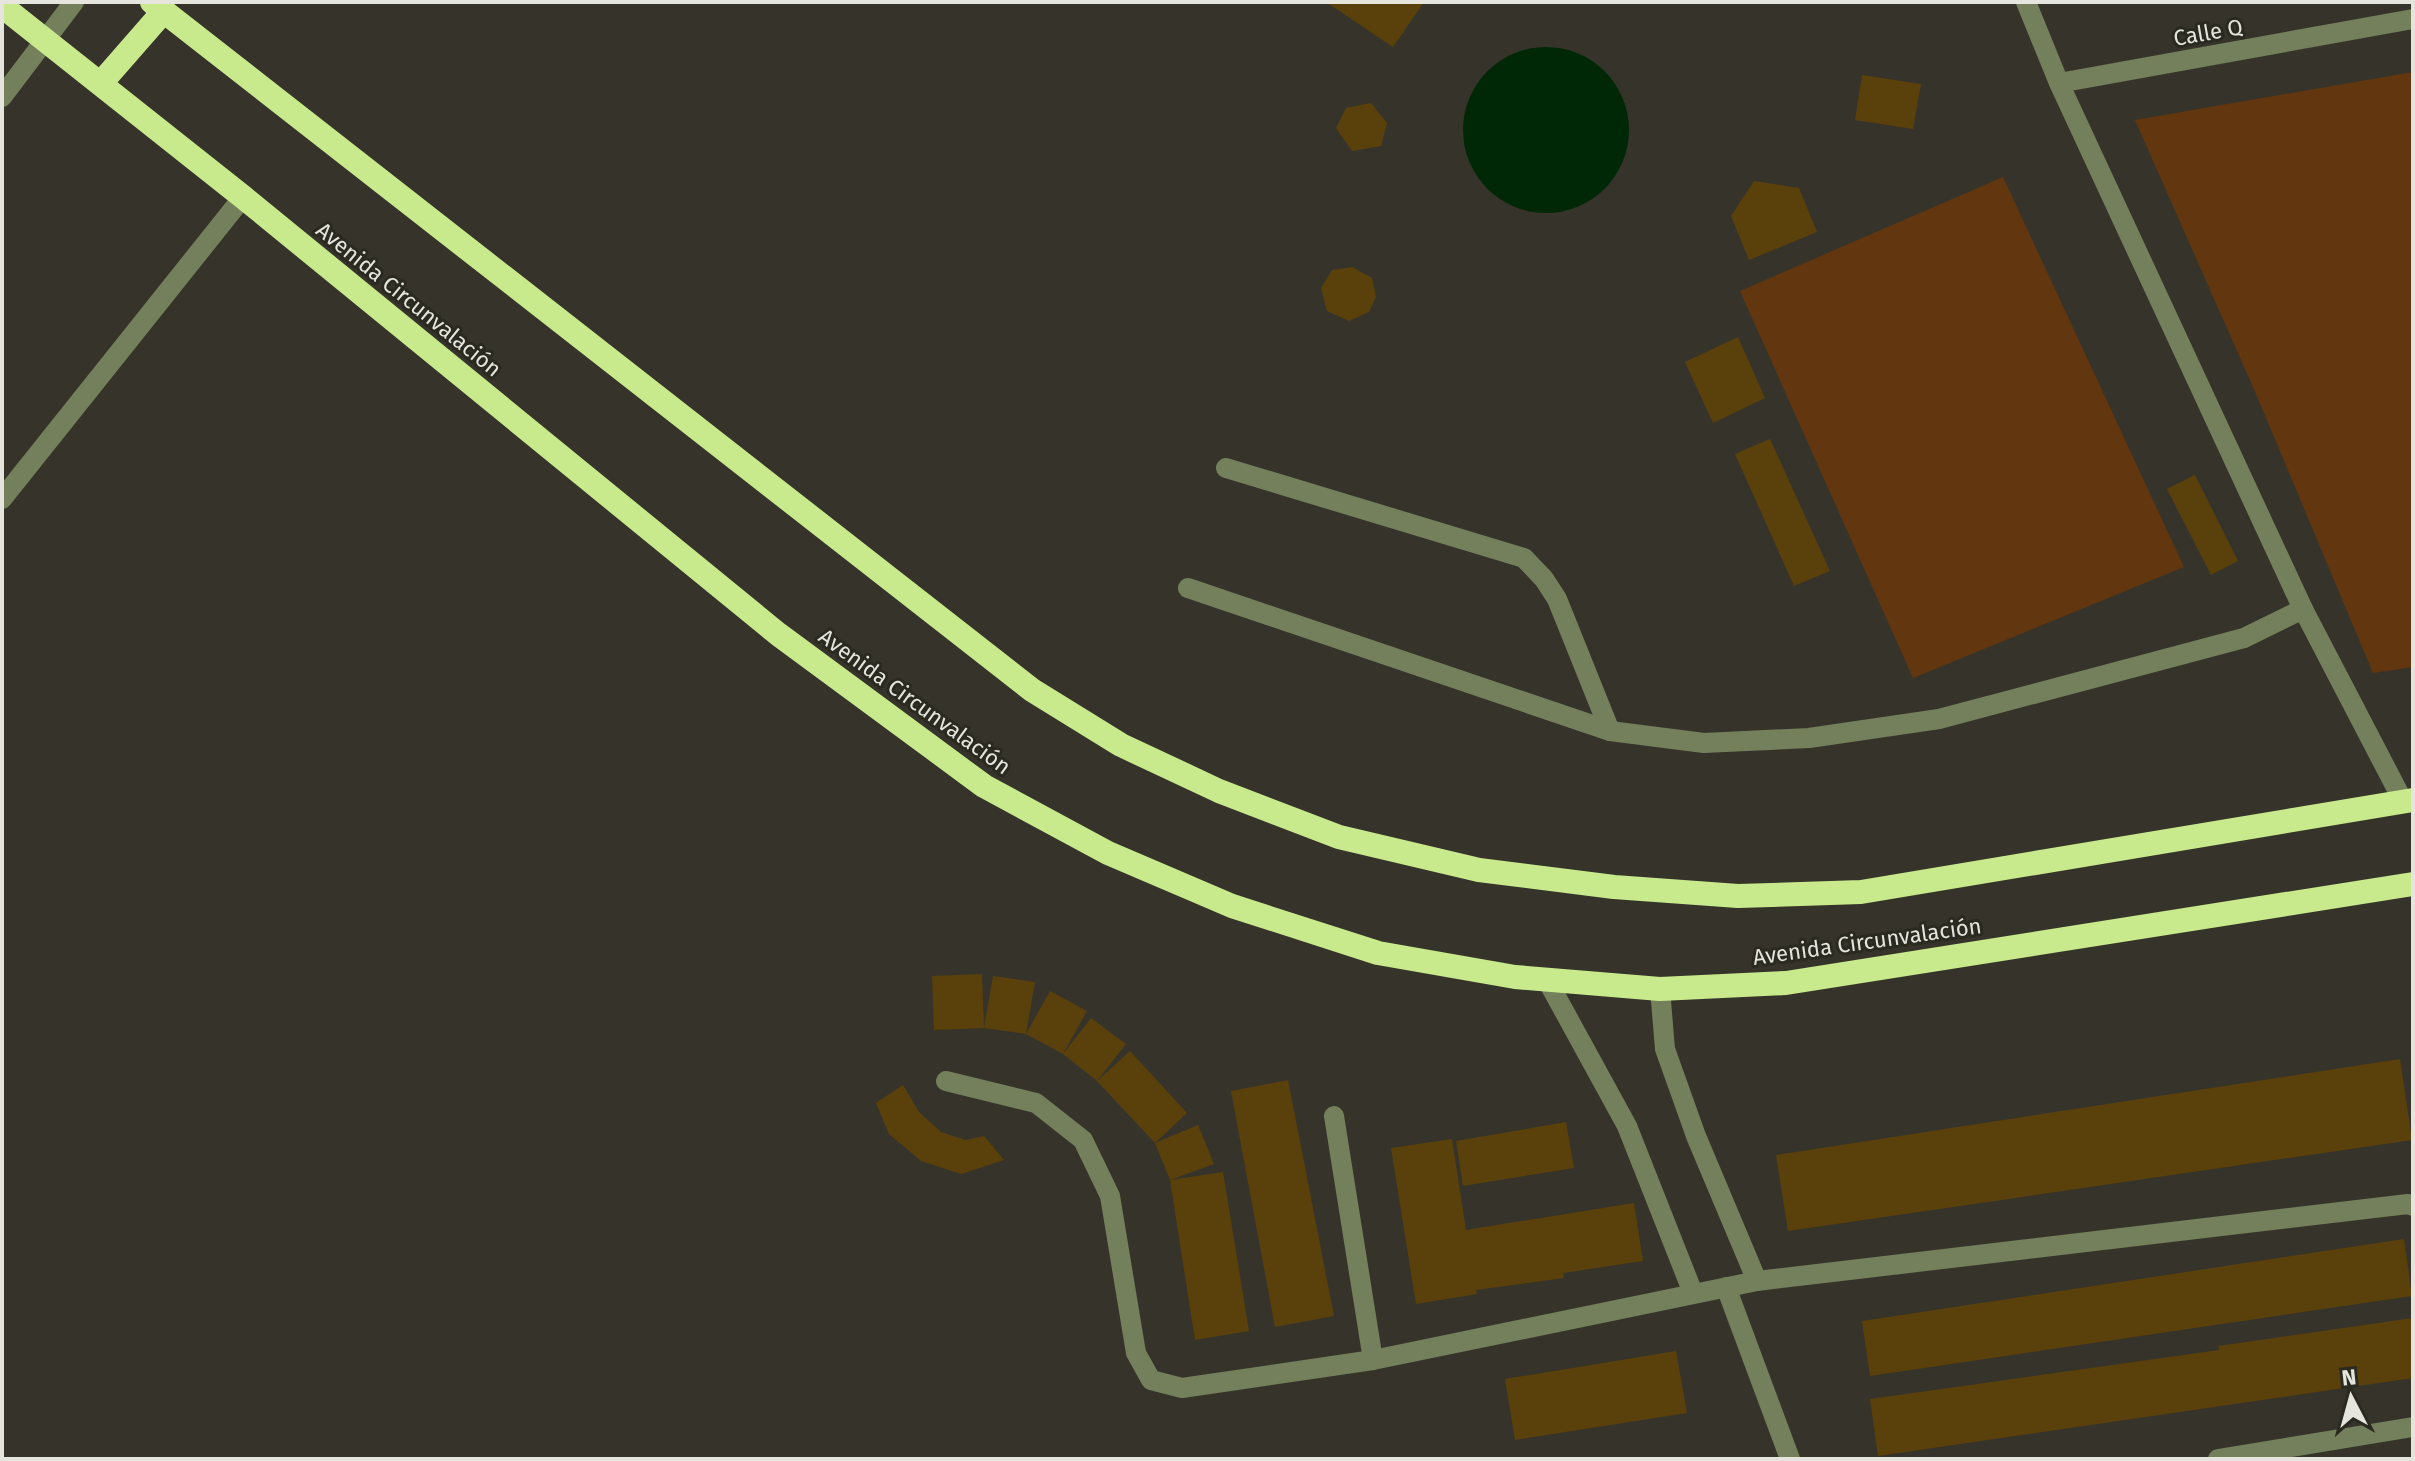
<svg xmlns="http://www.w3.org/2000/svg" width="2415" height="1461" font-family="'Fira Sans',sans-serif">
	<style>
		.green { fill: #62360f }
		.water { fill: #002806 }
		.building { fill: #5a400b }
		.lines { fill: none; stroke-linecap: round; stroke-linejoin: round }
		.minor { stroke: #73805b; stroke-width: 20 }
		.highway { stroke: #c9ea8c; stroke-width: 24 }
		.labels { text-anchor: middle; stroke-width: 6; stroke-linejoin: round; paint-order: stroke }
		.street-label { font-size: 22px; fill: #e5e5de; stroke: #2b2a20 }
	</style>
	<rect width="100%" height="100%" fill="#36342a"/>
	<!-- green -->
	<g class="green">
		<polygon points="2413,72 2413,667 2373,673 2256,394 2135,120"/>
		<polygon points="2003,177 2184,567 1913,678 1740,291"/>
	</g>
	<!-- water -->
	<circle class="water" cx="1546" cy="130" r="83"/>
	<!-- building -->
	<g class="building">
		<polygon points="1326,2 1424,2 1393,47"/>
		<polygon points="1862,75 1921,84 1913,129 1855,120"/>
		<polygon points="1371,103 1387,123 1381,146 1352,151 1336,128 1346,108"/>
		<polygon points="1754,181 1799,188 1817,232 1749,260 1731,216"/>
		<polygon points="1352,267 1372,278 1376,297 1369,312 1349,321 1327,311 1321,288 1332,270"/>
		<polygon points="1738,337 1765,398 1713,423 1685,362"/>
		<polygon points="1770,439 1830,571 1794,586 1735,454"/>
		<polygon points="2195,475 2238,561 2211,575 2167,489"/>
		<polygon points="982,974 984,1028 993,976 1035,982 1026,1034 984,1028 934,1030 932,976"/>
		<polygon points="1050,991 1087,1011 1063,1054 1026,1034"/>
		<polygon points="1091,1018 1126,1044 1097,1081 1130,1051 1187,1113 1155,1143 1097,1081 1063,1054"/>
		<polygon points="2400,1059 2412,1140 1788,1231 1776,1155"/>
		<polygon points="1288,1080 1334,1316 1275,1327 1231,1091"/>
		<polygon points="903,1085 919,1112 941,1132 965,1140 984,1136 1004,1160 961,1174 921,1161 889,1134 876,1103"/>
		<polygon points="1566,1122 1574,1168 1463,1186 1456,1141"/>
		<polygon points="1198,1125 1214,1164 1170,1180 1155,1143"/>
		<polygon points="1452,1139 1466,1230 1634,1203 1643,1261 1563,1273 1564,1278 1476,1290 1477,1294 1416,1304 1391,1148"/>
		<polygon points="1223,1172 1249,1331 1195,1340 1170,1180"/>
		<polygon points="2404,1239 2412,1296 1870,1376 1862,1321"/>
		<polygon points="2413,1318 2413,1378 1878,1456 1870,1399 2219,1350 2218,1346"/>
		<polygon points="1676,1351 1687,1413 1515,1440 1505,1379"/>
	</g>
	<g class="lines">
		<!-- minor -->
		<g class="minor">
			<polyline points="2026,2 2059,83 2303,609 2403,801"/>
			<polyline points="2059,83 2413,19"/>
			<polyline points="2,97 74,2"/>
			<polyline points="1226,468 1524,558 1544,579 1557,599 1610,731"/>
			<polyline points="2,499 243,197"/>
			<polyline points="1188,588 1610,731 1704,743 1809,738 1939,719 2244,638 2303,609"/>
			<polyline points="1547,980 1627,1126 1693,1293"/>
			<polyline points="1660,989 1665,1049 1696,1136 1757,1281"/>
			<polyline points="946,1081 1036,1103 1083,1140 1110,1196 1136,1353 1151,1380 1182,1388 1373,1360 1757,1281 2408,1204 2413,1206"/>
			<polyline points="1334,1116 1373,1360"/>
			<polyline points="1726,1287 1790,1459"/>
			<polyline points="2218,1459 2413,1427"/>
		</g>
		<!-- highway -->
		<g class="highway">
			<polyline points="152,2 1032,690 1121,745 1219,791 1339,837 1479,870 1614,887 1738,896 1861,892 2413,800"/>
			<polyline points="2,6 243,197 778,634 984,786 1108,853 1232,906 1378,953 1515,977 1660,989 1786,983 2413,884"/>
			<polyline points="101,83 163,12"/>
		</g>
	</g>
	<g class="labels">
		<!-- street labels -->
		<g class="street-label">
			<text transform="translate(2208 32) rotate(-10)" y="8">Calle Q</text>
			<text transform="translate(409 299) rotate(39)" y="8">Avenida Circunvalación</text>
			<text transform="translate(915 701) rotate(36)" y="8">Avenida Circunvalación</text>
			<text transform="translate(1867 941) rotate(-8)" y="8">Avenida Circunvalación</text>
		</g>
	</g>
	<!-- border -->
	<rect width="2415" height="1461" fill="none" stroke="#e5e5de" stroke-width="8"/>
	<!-- north arrow -->
	<g transform="translate(2351 1397) rotate(354)" stroke="#2b2a20" stroke-width="6" paint-order="stroke">
	<path d="M0-6L14 30L0 20L-14 30Z" fill="#e5e5de"/>
	<text y="-12" font-size="22" font-weight="bold" text-anchor="middle" fill="#e5e5de">N</text>
	</g>
</svg>
